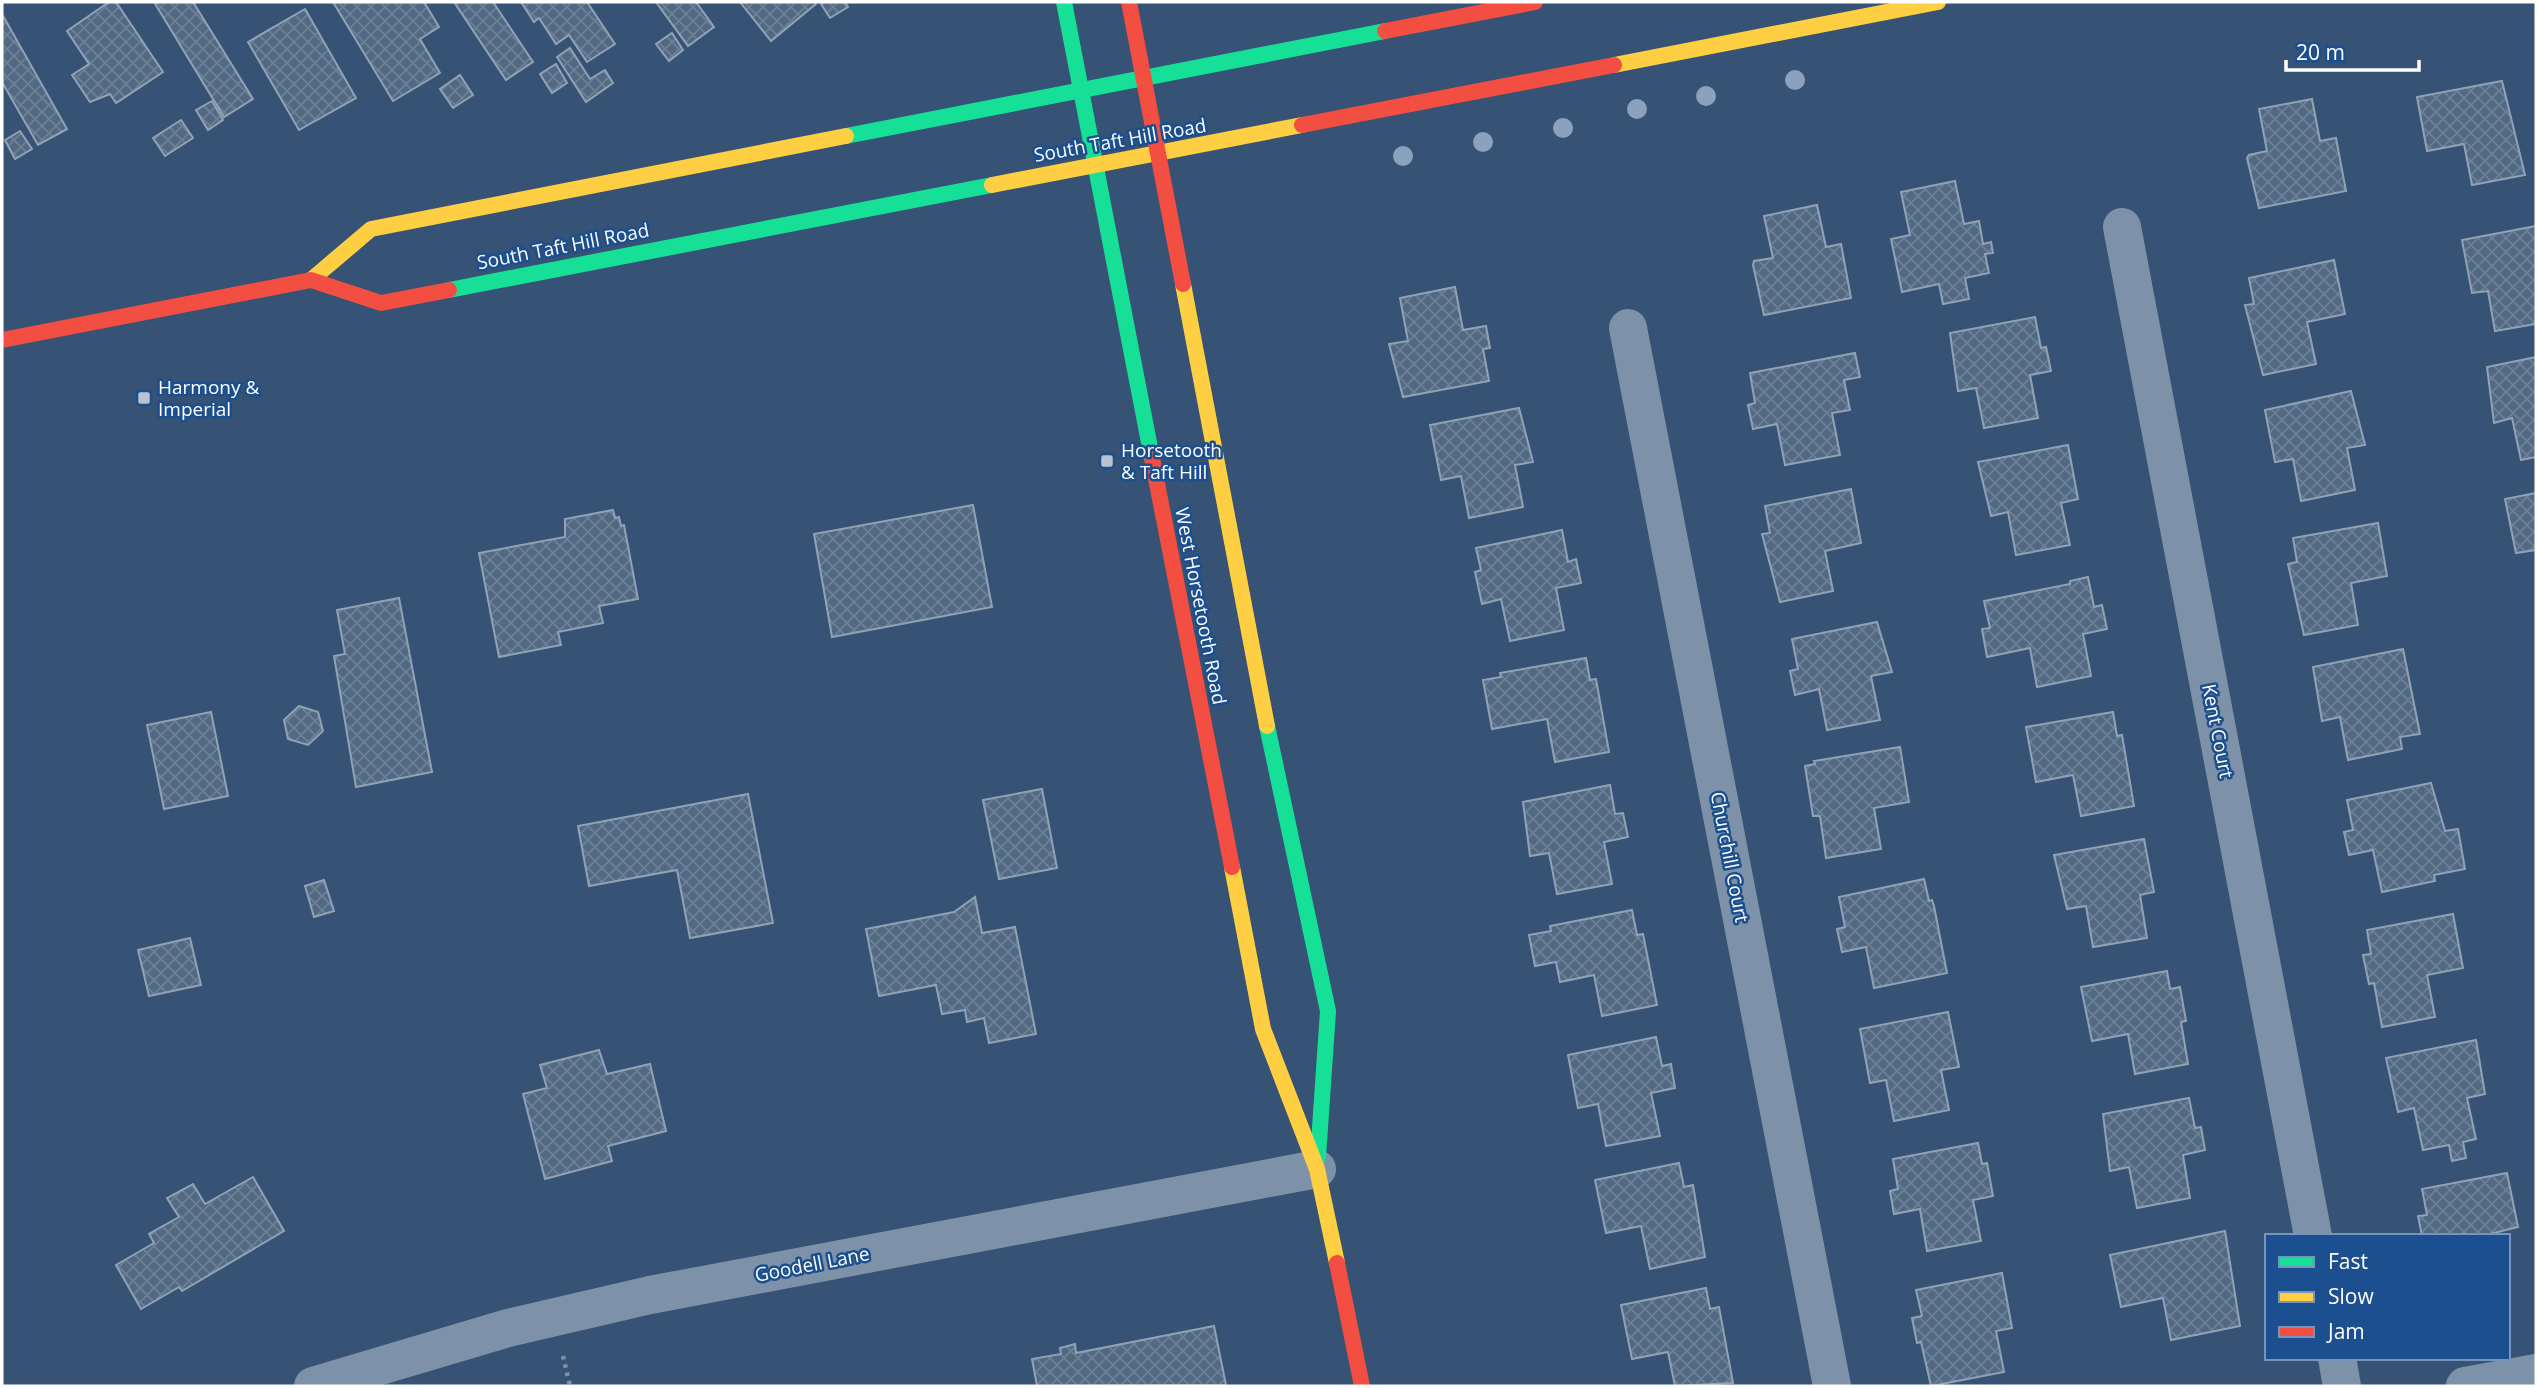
<svg xmlns="http://www.w3.org/2000/svg" width="2538" height="1388" font-family="'Open Sans',sans-serif">
	<style>
		.building { fill: url(#building-cross-hatch); stroke: #92a2b6; stroke-width: 2 }
		.lines { fill: none; stroke-linecap: round; stroke-linejoin: round }
		.path { stroke: #7d92a8; stroke-width: 4.5; stroke-dasharray: 3.5 5; stroke-linecap: butt }
		.street { stroke: #7d92a8; stroke-width: 38 }
		.fast { stroke: #16e098; stroke-width: 16 }
		.slow { stroke: #ffcf43; stroke-width: 16 }
		.jam { stroke: #f24e42; stroke-width: 16 }
		.tree { fill: #8aa2be }
		.poi-dot { fill: #b9c2ce; stroke: #1b4f8f; stroke-width: 2.5 }
		.labels { text-anchor: middle; stroke-width: 5; stroke-linejoin: round; paint-order: stroke }
		.street-label { font-size: 19px; fill: #fff; stroke: #1b4f8f }
		.poi-label { font-size: 19px; fill: #fff; stroke: #1b4f8f; text-anchor: start }
	</style>
	<defs>
		<pattern id="building-cross-hatch" width="8" height="8" patternUnits="userSpaceOnUse" patternTransform="scale(1.75)"><rect width="8" height="8" fill="#526984"/><path d="M0 0l8 8M0 8l8-8" fill="none" stroke="#6c8096"/></pattern>
	</defs>
	<rect width="100%" height="100%" fill="#365274"/>
	<!-- building -->
	<g class="building">
		<polygon points="109,2 116,2 163,72 116,103 110,94 90,102 72,75 89,64 67,31"/>
		<polygon points="154,2 193,2 253,99 224,117"/>
		<polygon points="333,2 424,2 439,27 420,39 440,73 393,101"/>
		<polygon points="454,2 493,2 533,62 506,80"/>
		<polygon points="521,2 587,2 615,44 587,62 569,35 556,44 539,18 534,22"/>
		<polygon points="656,2 696,2 714,27 688,46"/>
		<polygon points="740,2 814,2 816,4 771,41"/>
		<polygon points="825,2 845,2 848,7 830,18 821,4"/>
		<polygon points="305,9 356,98 299,130 248,42"/>
		<polygon points="2,14 67,129 38,145 2,82"/>
		<polygon points="672,33 683,50 669,61 656,44"/>
		<polygon points="570,48 590,79 605,70 613,83 586,102 557,57"/>
		<polygon points="556,64 567,83 552,93 540,74"/>
		<polygon points="460,75 473,95 453,108 440,89"/>
		<polygon points="2502,81 2525,175 2472,185 2464,144 2427,151 2417,97"/>
		<polygon points="2312,99 2320,141 2336,138 2346,191 2259,208 2247,158 2249,155 2267,151 2259,109"/>
		<polygon points="212,101 223,120 208,130 196,110"/>
		<polygon points="181,120 193,138 165,156 153,138"/>
		<polygon points="20,131 32,149 15,159 5,140"/>
		<polygon points="1955,181 1964,224 1979,221 1983,244 1991,242 1993,253 1985,254 1989,273 1965,278 1969,299 1943,304 1939,284 1902,292 1891,239 1910,235 1901,192"/>
		<polygon points="1817,205 1826,247 1841,244 1851,298 1764,315 1753,265 1754,261 1773,258 1764,216"/>
		<polygon points="2536,226 2536,324 2495,331 2488,291 2472,293 2462,240"/>
		<polygon points="2334,260 2345,314 2307,322 2316,364 2263,375 2245,305 2254,304 2249,278"/>
		<polygon points="1455,287 1463,330 1486,326 1490,348 1483,349 1489,381 1403,397 1389,344 1408,341 1400,298"/>
		<polygon points="2035,317 2041,348 2046,347 2051,371 2030,375 2038,418 1984,428 1976,388 1958,391 1950,333"/>
		<polygon points="1855,353 1860,377 1844,380 1850,410 1832,413 1840,455 1785,465 1777,424 1753,429 1748,405 1755,403 1750,373"/>
		<polygon points="2536,357 2536,457 2521,460 2512,418 2494,423 2487,367"/>
		<polygon points="2351,391 2365,445 2347,448 2355,490 2301,501 2293,459 2275,462 2265,410"/>
		<polygon points="1519,408 1533,462 1515,465 1523,507 1469,518 1461,476 1441,480 1430,425"/>
		<polygon points="2068,445 2078,499 2061,503 2070,545 2016,555 2008,512 1991,516 1978,462"/>
		<polygon points="1851,489 1861,543 1825,551 1833,591 1780,602 1762,534 1770,533 1765,506"/>
		<polygon points="2536,493 2536,553 2536,550 2516,553 2505,499"/>
		<polygon points="973,505 992,607 832,637 814,534"/>
		<polygon points="613,510 615,518 619,517 621,526 624,525 638,599 599,606 603,623 558,632 561,645 499,657 479,553 565,537 565,519"/>
		<polygon points="2378,523 2387,576 2351,583 2358,625 2304,635 2288,564 2297,562 2293,538"/>
		<polygon points="1562,530 1568,562 1576,559 1581,583 1556,588 1564,630 1510,641 1501,599 1482,604 1475,572 1481,570 1476,548"/>
		<polygon points="2088,577 2094,607 2102,605 2107,629 2083,634 2091,676 2037,687 2030,648 1987,657 1982,629 1990,628 1984,601 2070,584 2070,581"/>
		<polygon points="399,598 432,772 356,787 334,656 345,654 337,610"/>
		<polygon points="1877,622 1892,672 1871,676 1880,720 1827,730 1819,689 1795,695 1790,671 1798,669 1792,639"/>
		<polygon points="2403,649 2420,734 2400,737 2402,749 2348,760 2340,717 2322,721 2313,667"/>
		<polygon points="1586,658 1590,680 1596,679 1609,752 1555,762 1547,719 1492,729 1483,680 1501,677 1500,673"/>
		<polygon points="299,706 318,712 323,731 308,745 288,739 284,720"/>
		<polygon points="211,712 228,796 164,809 147,725"/>
		<polygon points="2113,712 2117,736 2122,735 2134,806 2081,816 2073,775 2036,782 2026,727"/>
		<polygon points="1900,747 1909,802 1874,808 1881,849 1826,858 1820,816 1813,816 1805,766 1815,764 1814,761"/>
		<polygon points="2431,783 2445,831 2458,829 2465,869 2434,875 2435,881 2382,892 2373,850 2349,855 2344,832 2353,830 2347,800"/>
		<polygon points="1610,785 1615,814 1623,813 1628,837 1604,842 1612,884 1557,894 1549,853 1530,856 1523,802"/>
		<polygon points="1042,789 1057,868 999,879 983,800"/>
		<polygon points="748,794 773,923 690,938 677,870 589,886 578,826"/>
		<polygon points="2144,839 2154,892 2140,895 2147,938 2093,947 2086,906 2067,909 2054,855"/>
		<polygon points="1924,879 1929,901 1932,900 1934,906 1947,973 1874,988 1866,947 1842,952 1837,929 1845,927 1839,897"/>
		<polygon points="324,880 334,911 314,917 305,886"/>
		<polygon points="975,897 982,933 1015,927 1036,1034 989,1043 984,1018 967,1022 965,1010 942,1014 936,985 879,996 866,929 954,912"/>
		<polygon points="1632,910 1637,935 1643,934 1657,1005 1602,1016 1594,975 1560,982 1556,962 1535,966 1529,935 1551,931 1550,926"/>
		<polygon points="2453,914 2463,968 2427,975 2435,1017 2382,1027 2374,983 2369,984 2363,955 2371,954 2367,930"/>
		<polygon points="190,938 201,985 149,996 138,950"/>
		<polygon points="2167,971 2170,989 2180,987 2186,1021 2181,1022 2188,1064 2135,1074 2128,1034 2092,1041 2081,987"/>
		<polygon points="1948,1012 1959,1067 1941,1070 1949,1110 1894,1121 1886,1080 1870,1083 1860,1029"/>
		<polygon points="1656,1037 1662,1066 1671,1064 1675,1088 1651,1093 1660,1136 1606,1146 1598,1104 1578,1108 1568,1055"/>
		<polygon points="2476,1040 2485,1094 2467,1098 2476,1139 2463,1142 2466,1158 2452,1161 2449,1145 2423,1150 2414,1108 2398,1112 2386,1058"/>
		<polygon points="599,1050 607,1074 650,1064 666,1131 608,1146 612,1161 545,1179 523,1094 547,1088 540,1065"/>
		<polygon points="2189,1098 2195,1128 2201,1127 2205,1150 2183,1155 2190,1198 2137,1208 2129,1167 2110,1171 2103,1114"/>
		<polygon points="1978,1143 1982,1164 1987,1163 1993,1196 1973,1200 1981,1241 1927,1251 1920,1209 1894,1214 1890,1191 1898,1189 1893,1159"/>
		<polygon points="1679,1163 1684,1187 1693,1185 1705,1257 1650,1269 1641,1226 1606,1233 1595,1180"/>
		<polygon points="2507,1173 2518,1227 2482,1236 2422,1236 2418,1216 2427,1215 2422,1189"/>
		<polygon points="253,1177 284,1231 182,1291 179,1287 141,1309 116,1265 154,1243 149,1234 179,1217 167,1198 193,1184 205,1204"/>
		<polygon points="2225,1231 2240,1326 2171,1340 2163,1298 2121,1307 2110,1255"/>
		<polygon points="2002,1273 2012,1328 1996,1331 2004,1372 1931,1386 1921,1342 1917,1343 1912,1318 1922,1316 1916,1290"/>
		<polygon points="1706,1288 1710,1309 1719,1307 1733,1383 1675,1386 1668,1352 1632,1359 1621,1305"/>
		<polygon points="1214,1326 1226,1385 1037,1386 1032,1359 1061,1354 1060,1348 1075,1344 1076,1353"/>
	</g>
	<g class="lines">
		<!-- path -->
		<polyline class="path" points="563,1356 570,1386"/>
		<!-- street -->
		<g class="street">
			<polyline points="2122,227 2313,1236"/>
			<polyline points="1628,328 1832,1386"/>
			<polyline points="2337,1358 2342,1386"/>
			<polyline points="313,1386 508,1328 650,1295 1317,1169"/>
			<polyline points="2465,1386 2536,1373"/>
		</g>
		<!-- fast -->
		<g class="fast">
			<polyline points="1064,2 1152,458"/>
			<polyline points="846,136 1385,31"/>
			<polyline points="449,290 992,185"/>
			<polyline points="1267,726 1328,1011 1318,1157"/>
		</g>
		<!-- slow -->
		<g class="slow">
			<polyline points="1614,65 1938,2"/>
			<polyline points="992,185 1302,125"/>
			<polyline points="311,280 371,229 846,136"/>
			<polyline points="1183,284 1267,726"/>
			<polyline points="1232,867 1263,1029 1317,1169 1337,1263"/>
		</g>
		<!-- jam -->
		<g class="jam">
			<polyline points="1129,2 1183,284"/>
			<polyline points="1385,31 1535,2"/>
			<polyline points="1302,125 1614,65"/>
			<polyline points="2,340 311,280 381,303 449,290"/>
			<polyline points="1152,458 1232,867"/>
			<polyline points="1337,1263 1362,1386"/>
		</g>
	</g>
	<!-- trees -->
	<g class="tree">
		<circle cx="1795" cy="80" r="10"/>
		<circle cx="1706" cy="96" r="10"/>
		<circle cx="1637" cy="109" r="10"/>
		<circle cx="1563" cy="128" r="10"/>
		<circle cx="1483" cy="142" r="10"/>
		<circle cx="1403" cy="156" r="10"/>
	</g>
	<!-- markers -->
	<g class="poi-dot">
		<rect x="137" y="391" width="14" height="14" rx="3.5"/>
		<rect x="1100" y="454" width="14" height="14" rx="3.5"/>
	</g>
	<g class="labels">
		<!-- street labels -->
		<g class="street-label">
			<text transform="translate(1120 140) rotate(-10)" y="7">South Taft Hill Road</text>
			<text transform="translate(563 246) rotate(-11)" y="7">South Taft Hill Road</text>
			<text transform="translate(1201 606) rotate(79)" y="7">West Horsetooth Road</text>
			<text transform="translate(2218 731) rotate(79)" y="7">Kent Court</text>
			<text transform="translate(1730 857) rotate(79)" y="7">Churchill Court</text>
			<text transform="translate(812 1264) rotate(-11)" y="7">Goodell Lane</text>
		</g>
		<!-- poi labels -->
		<g class="poi-label">
			<text x="158" y="394">Harmony &amp;<tspan x="158" dy="22">Imperial</tspan></text>
			<text x="1121" y="457">Horsetooth<tspan x="1121" dy="22">&amp; Taft Hill</tspan></text>
		</g>
	</g>
	<!-- border -->
	<rect width="2538" height="1388" fill="none" stroke="#ffffff" stroke-width="7"/>
	<!-- legend -->
	<rect x="2265" y="1234" width="245" height="126" fill="#1b4f8f" stroke="#7695bc" stroke-width="2"/>
	<rect x="2279" y="1257" width="35" height="10" fill="#16e098" stroke="#7695bc" stroke-width="2"/>
	<text x="2328" y="1269" font-size="21" fill="#ffffff">Fast</text>
	<rect x="2279" y="1292" width="35" height="10" fill="#ffcf43" stroke="#7695bc" stroke-width="2"/>
	<text x="2328" y="1304" font-size="21" fill="#ffffff">Slow</text>
	<rect x="2279" y="1327" width="35" height="10" fill="#f24e42" stroke="#7695bc" stroke-width="2"/>
	<text x="2328" y="1339" font-size="21" fill="#ffffff">Jam</text>
	<!-- scale -->
	<path d="M2286 60v10h133v-10" fill="none" stroke="#ffffff" stroke-width="3.5"/>
	<text x="2296" y="60" font-size="21" fill="#ffffff" stroke="#1b4f8f" stroke-width="5" paint-order="stroke">20 m</text>
</svg>
